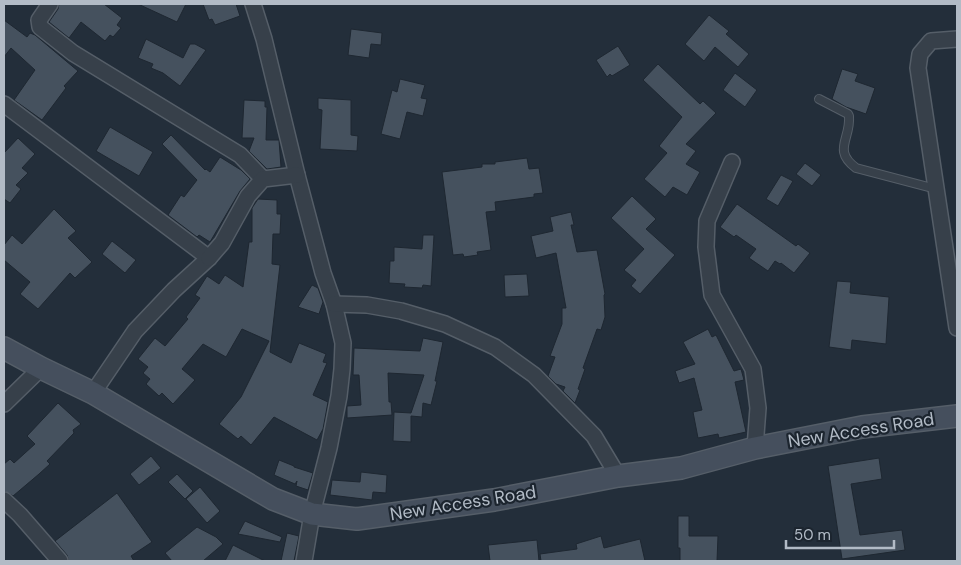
<svg xmlns="http://www.w3.org/2000/svg" width="961" height="565" font-family="'DM Sans',sans-serif">
	<style>
		.building { fill: #45515e; stroke: #1e2731 }
		.lines { fill: none; stroke-linecap: round; stroke-linejoin: round }
		.lane-casing { stroke: #555e68; stroke-width: 10 }
		.street-casing { stroke: #555e68; stroke-width: 18 }
		.secondary-casing { stroke: #555e68; stroke-width: 24 }
		.lane { stroke: #37404a; stroke-width: 8 }
		.street { stroke: #37404a; stroke-width: 15 }
		.secondary { stroke: #454f5d; stroke-width: 21 }
		.labels { text-anchor: middle; stroke-width: 4.5; stroke-linejoin: round; paint-order: stroke }
		.street-label { font-size: 18px; fill: #b2bbc6; stroke: #1c252f }
	</style>
	<rect width="100%" height="100%" fill="#232e3a"/>
	<!-- building -->
	<g class="building">
		<polygon points="59,4 104,4 122,18 117,25 121,28 113,37 110,35 105,41 81,22 69,38 49,22 58,9"/>
		<polygon points="138,4 186,4 177,22"/>
		<polygon points="203,4 236,4 240,16 215,25 212,19 209,20"/>
		<polygon points="709,15 729,31 726,34 749,54 738,67 715,47 704,61 685,44"/>
		<polygon points="4,20 27,37 30,33 35,35 78,71 64,86 66,88 42,120 14,100 35,70 11,48 4,57"/>
		<polygon points="351,29 382,33 381,45 371,44 369,58 348,55"/>
		<polygon points="146,39 183,58 190,44 195,44 206,50 180,86 163,73 151,68 153,64 138,58"/>
		<polygon points="618,46 630,65 612,76 610,74 607,77 596,60"/>
		<polygon points="658,64 700,104 703,101 716,113 686,144 696,151 686,164 700,172 687,195 673,187 665,197 644,179 667,153 659,146 682,117 643,80"/>
		<polygon points="842,69 858,74 855,81 875,88 866,114 846,107 832,99"/>
		<polygon points="735,73 757,90 745,107 723,90"/>
		<polygon points="400,79 425,85 421,98 427,99 423,116 407,112 400,139 381,134 392,90 397,92"/>
		<polygon points="318,98 351,100 351,135 358,136 357,151 320,149 322,110 318,109"/>
		<polygon points="244,100 265,101 265,107 267,107 266,140 279,140 281,167 267,169 249,151 254,138 242,138"/>
		<polygon points="110,127 153,152 139,176 96,151"/>
		<polygon points="171,135 205,170 206,169 210,172 220,157 241,170 250,179 240,191 210,242 199,235 197,237 168,215 181,195 184,197 197,180 162,144"/>
		<polygon points="18,138 35,154 22,168 28,173 16,185 21,189 10,203 4,199 4,153"/>
		<polygon points="527,158 529,169 539,168 543,193 534,194 534,197 495,202 496,211 486,212 491,250 477,252 478,255 464,257 463,254 453,255 442,172 482,167 482,164 495,164 495,162"/>
		<polygon points="805,163 821,175 812,186 796,174"/>
		<polygon points="781,175 793,181 778,206 766,199"/>
		<polygon points="632,196 656,219 646,229 675,255 640,294 631,286 636,280 624,270 644,249 611,218"/>
		<polygon points="258,199 277,200 277,214 281,214 280,234 273,234 272,264 280,265 270,352 291,363 299,343 326,354 323,362 327,363 313,395 328,402 323,429 317,440 274,417 251,445 241,436 238,439 219,424 241,397 269,341 242,329 226,357 203,344 182,369 195,380 173,404 162,393 159,396 146,384 150,379 143,373 148,367 138,359 155,338 165,346 188,319 186,317 200,298 195,295 207,276 219,284 225,275 243,287 249,242 252,242 252,208"/>
		<polygon points="737,204 796,246 798,244 810,253 794,273 781,263 780,264 775,261 768,271 749,258 756,249 736,235 734,237 720,227"/>
		<polygon points="54,209 76,231 68,238 92,262 75,278 70,273 38,309 20,294 30,282 4,260 4,245 12,235 22,244"/>
		<polygon points="571,212 574,225 571,225 577,252 597,250 605,294 604,295 605,317 601,330 597,329 583,368 585,369 578,389 580,390 575,403 563,391 565,387 556,384 548,376 555,357 550,356 562,324 562,308 566,308 556,253 536,258 531,236 553,231 550,217"/>
		<polygon points="423,235 434,235 431,286 423,285 422,288 404,287 405,284 389,283 390,261 394,261 394,247 422,249"/>
		<polygon points="112,241 136,260 125,273 102,254"/>
		<polygon points="527,274 529,296 505,297 504,275"/>
		<polygon points="837,281 851,282 850,293 889,297 886,344 852,340 851,350 829,347"/>
		<polygon points="312,285 318,288 323,302 319,314 298,307"/>
		<polygon points="708,329 712,337 716,335 734,371 741,369 744,380 735,382 746,432 719,438 718,434 698,438 693,412 702,410 694,378 679,383 675,371 695,364 683,342"/>
		<polygon points="423,338 443,342 435,381 437,381 431,405 423,403 422,417 411,416 411,442 393,441 394,412 411,413 424,375 388,373 389,402 391,402 392,415 347,418 347,406 361,405 359,375 353,375 354,348 420,351"/>
		<polygon points="58,403 81,424 73,430 74,433 47,461 50,464 39,474 13,496 4,491 4,464 10,459 14,463 35,444 27,436"/>
		<polygon points="151,456 161,468 139,485 130,474"/>
		<polygon points="879,458 882,479 851,484 860,535 902,530 905,550 842,559 828,466"/>
		<polygon points="279,460 294,466 294,467 313,473 308,490 296,486 297,481 295,484 274,475"/>
		<polygon points="361,472 387,475 386,493 373,492 372,500 330,495 332,480 360,482"/>
		<polygon points="177,474 193,491 185,499 168,482"/>
		<polygon points="200,487 220,511 207,523 186,499"/>
		<polygon points="117,493 152,542 131,556 134,561 69,561 67,555 55,541"/>
		<polygon points="678,516 689,516 689,536 718,536 717,561 680,561 680,548 678,548"/>
		<polygon points="245,521 282,537 280,542 238,534"/>
		<polygon points="197,527 216,537 223,544 203,561 172,561 165,553"/>
		<polygon points="287,533 299,536 294,561 281,561"/>
		<polygon points="601,536 604,548 640,539 645,561 541,561 540,554 577,549 576,544"/>
		<polygon points="537,540 539,561 490,561 488,545"/>
		<polygon points="233,545 265,561 225,561"/>
	</g>
	<g class="lines">
		<!-- lane casing -->
		<g class="lane-casing">
			<path id="lane" d="M819 99 848 114 849 116C851 139 832 150 856 168L936 189"/>
		</g>
		<!-- street casing -->
		<g class="street-casing">
			<g id="street">
				<polyline points="50,4 39,20 40,27 73,53 240,155 263,179"/>
				<polyline points="253,4 264,39 297,175 323,273 334,304 343,343 342,369 339,396 329,448 312,514 304,561"/>
				<polyline points="957,39 931,41 920,54 918,68 957,328"/>
				<polyline points="4,104 209,258 174,290 135,331 93,393"/>
				<polyline points="732,162 707,221 706,247 712,295 753,369 758,408 755,448"/>
				<polyline points="209,258 222,243 248,196 263,179 297,175"/>
				<polyline points="334,304 367,305 401,311 445,324 495,347 534,375 594,436 618,476"/>
				<polyline points="4,404 41,368"/>
				<polyline points="4,500 20,515 60,561"/>
			</g>
		</g>
		<!-- secondary casing -->
		<g class="secondary-casing">
			<polyline id="secondary" points="4,348 41,368 93,393 273,499 312,514 357,519 494,500 618,476 681,468 755,448 862,427 957,416"/>
		</g>
		<!-- lane -->
		<use href="#lane" class="lane"/>
		<!-- street -->
		<use href="#street" class="street"/>
		<!-- secondary -->
		<use href="#secondary" class="secondary"/>
	</g>
	<g class="labels">
		<!-- street labels -->
		<g class="street-label">
			<text transform="translate(861 430) rotate(-9)" y="6">New Access Road</text>
			<text transform="translate(463 503) rotate(-9)" y="6">New Access Road</text>
		</g>
	</g>
	<!-- border -->
	<rect width="961" height="565" fill="none" stroke="#b2bbc6" stroke-width="10"/>
	<!-- scale -->
	<path d="M786 540v8h108v-8" fill="none" stroke="#b2bbc6" stroke-width="2.5"/>
	<text x="794" y="540" font-size="15" fill="#b2bbc6" stroke="#1c252f" stroke-width="4" paint-order="stroke">50 m</text>
</svg>
